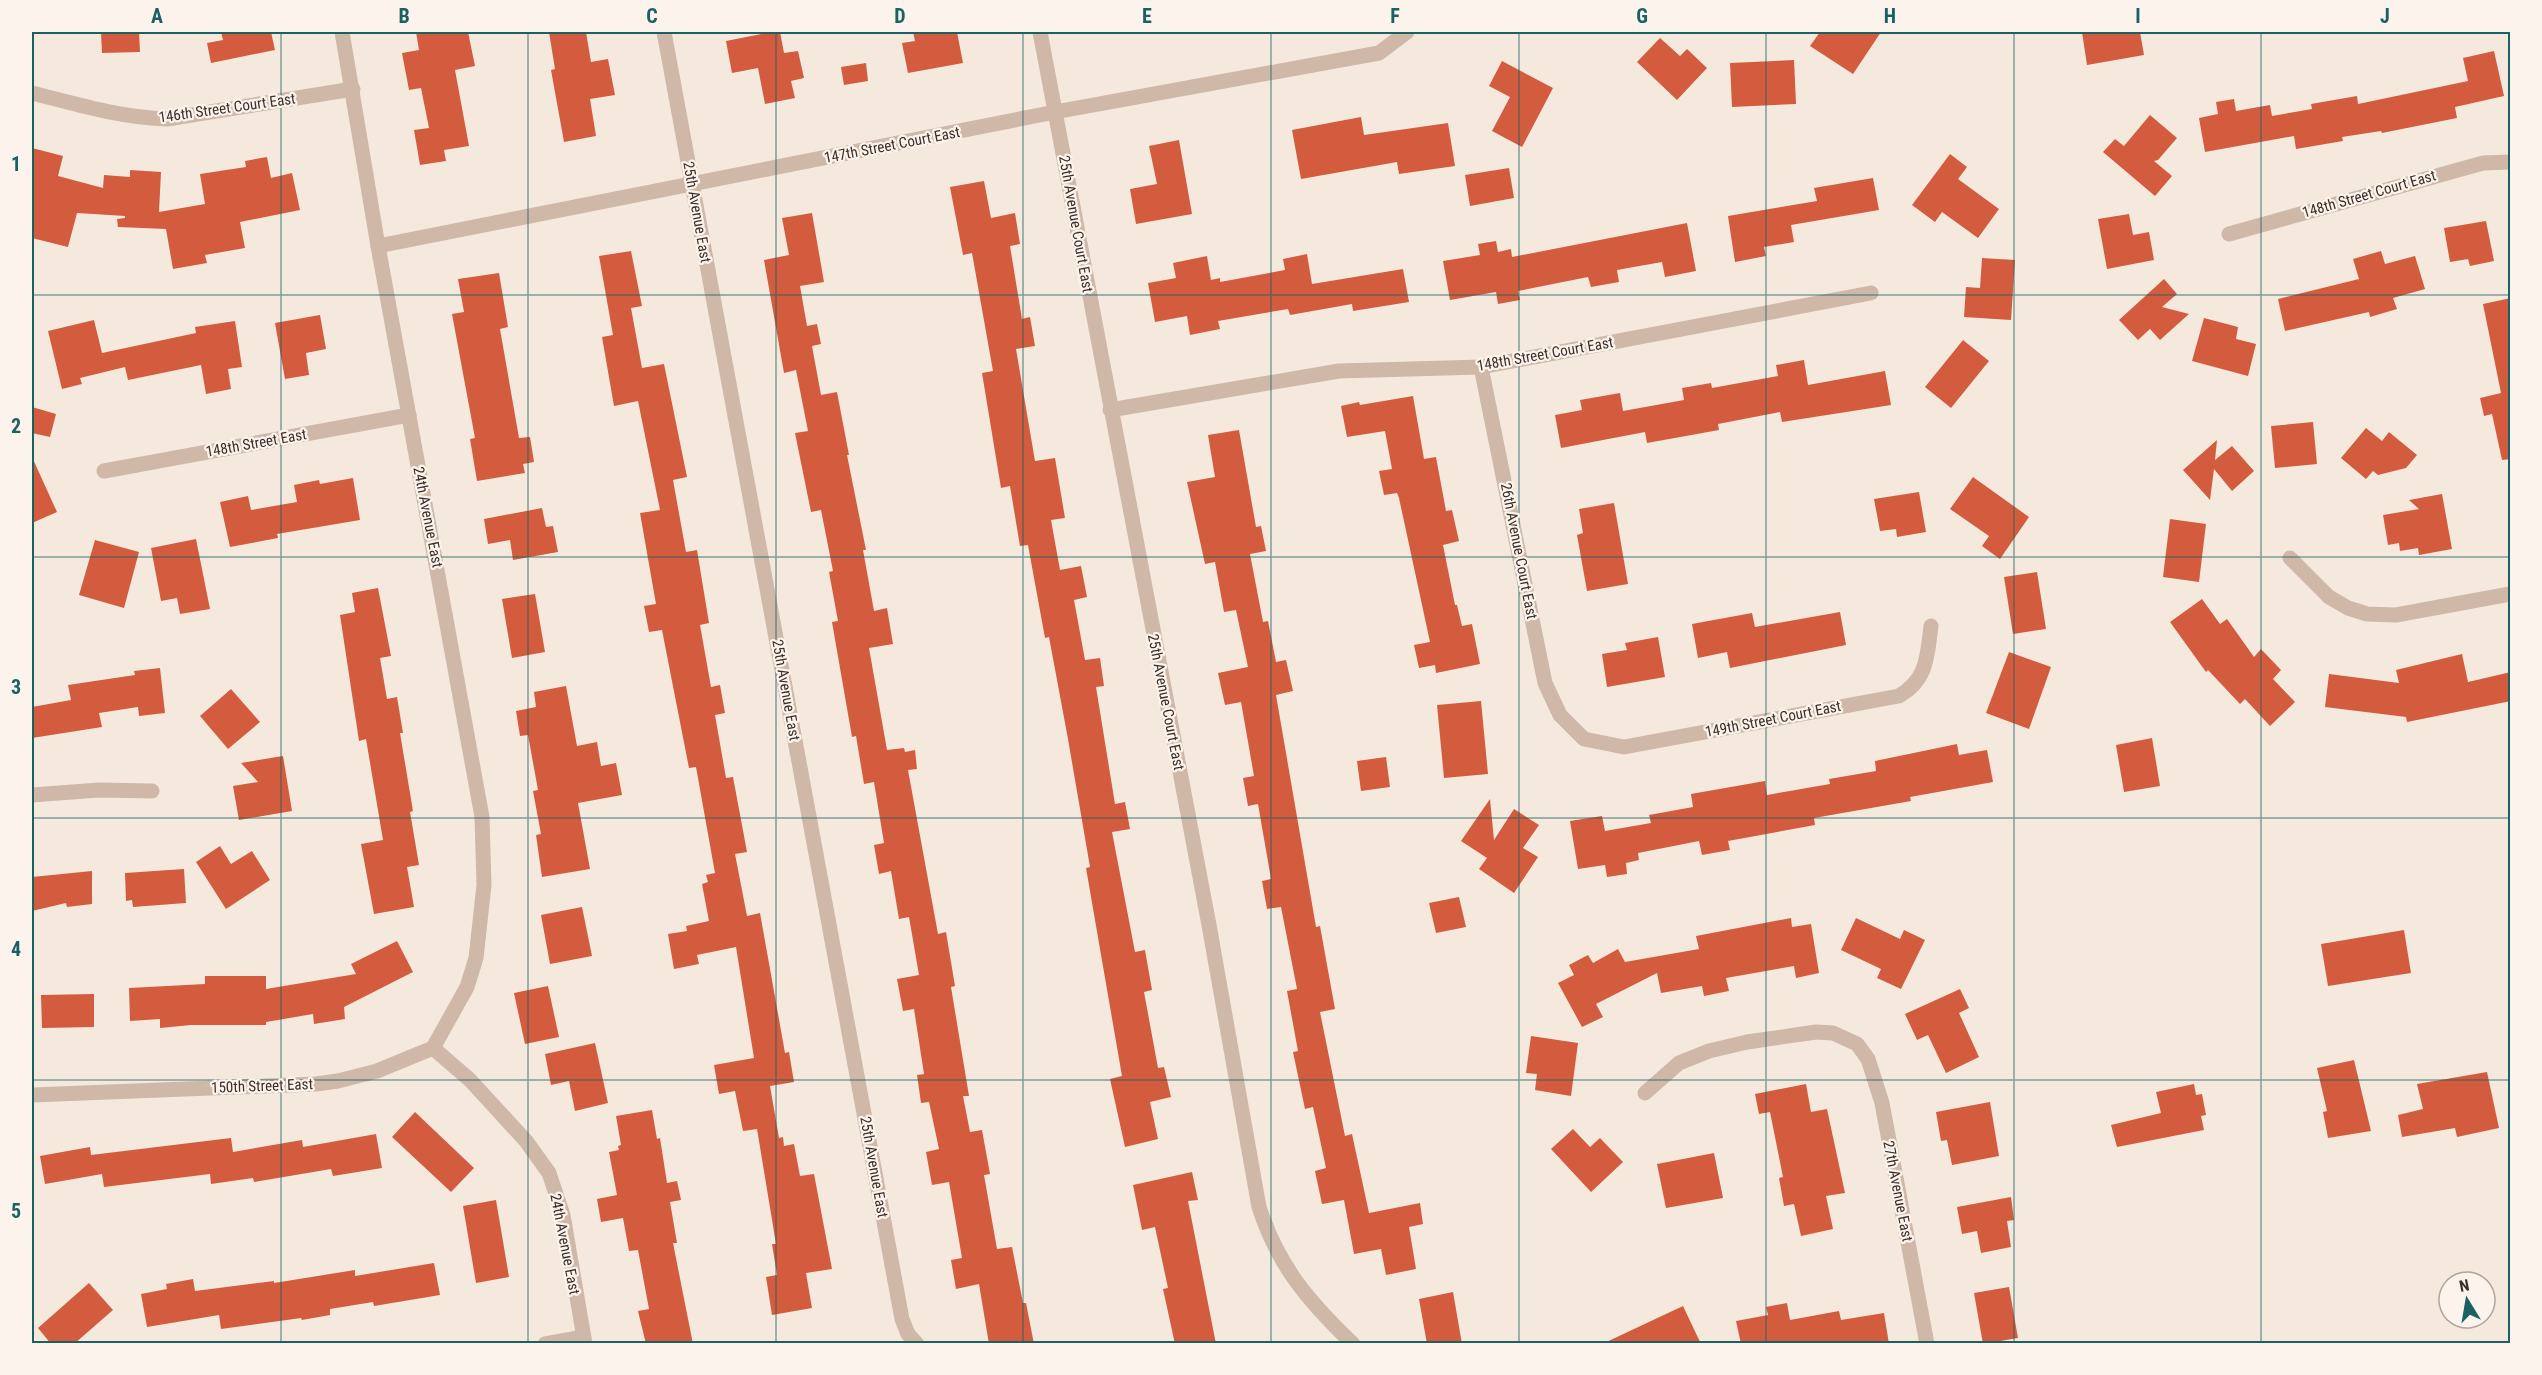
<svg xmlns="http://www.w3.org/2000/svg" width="2542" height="1375" font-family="'Roboto Condensed',sans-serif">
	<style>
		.building { fill: #d35c3f }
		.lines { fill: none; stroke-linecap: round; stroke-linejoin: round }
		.minor { stroke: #cfb8a8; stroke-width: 15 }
		.grid { fill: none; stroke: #196162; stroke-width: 1.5; stroke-opacity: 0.55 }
		.labels { text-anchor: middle; stroke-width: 4.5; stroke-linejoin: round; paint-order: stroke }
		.street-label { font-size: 15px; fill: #3c2e29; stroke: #fcf4ec }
		.neatline { fill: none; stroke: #196162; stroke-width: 2 }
		.grid-label { font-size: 20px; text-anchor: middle; font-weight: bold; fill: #196162 }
	</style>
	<rect width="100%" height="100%" fill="#f5e9de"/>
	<!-- building -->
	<g class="building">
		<polygon points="101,32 139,32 140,52 102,53"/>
		<polygon points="221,32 271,32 275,50 211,63 207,43 223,40"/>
		<polygon points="416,32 468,32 475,66 455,70 469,146 444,150 446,161 420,165 414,130 429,128 421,88 409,90 402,53 419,50"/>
		<polygon points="549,32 586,32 591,62 608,59 615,95 590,99 596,136 564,142 551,70 555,69"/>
		<polygon points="772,32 780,32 784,53 798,51 804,78 791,81 795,98 765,104 758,68 732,73 726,41"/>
		<polygon points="913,32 957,32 963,63 908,73 902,43 915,41"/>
		<polygon points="1820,32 1881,32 1853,74 1810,46"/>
		<polygon points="2082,32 2140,32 2144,55 2087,65"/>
		<polygon points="1660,38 1680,56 1687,49 1707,68 1677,100 1637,62"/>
		<polygon points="2494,51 2504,96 2455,107 2457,118 2382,133 2381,131 2342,137 2343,141 2296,149 2294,136 2205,152 2199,118 2218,114 2216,102 2234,99 2236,111 2270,105 2272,116 2312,109 2311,104 2357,96 2358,104 2468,81 2463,58"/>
		<polygon points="1794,60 1796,104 1732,107 1730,63"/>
		<polygon points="1502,61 1553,88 1522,147 1492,131 1510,97 1489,86"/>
		<polygon points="866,63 868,81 844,85 841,67"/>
		<polygon points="2150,115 2177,138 2158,160 2154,161 2172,176 2155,196 2103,152 2115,139 2124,146"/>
		<polygon points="1361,117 1364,135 1448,123 1455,166 1399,174 1397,162 1301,179 1292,130"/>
		<polygon points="1179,140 1192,214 1136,224 1130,189 1157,184 1149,146"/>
		<polygon points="32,148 63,156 58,176 103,188 104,175 130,177 130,170 161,172 159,212 205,204 200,174 246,167 245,161 267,157 271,178 292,173 300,210 240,222 245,248 205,255 207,263 173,269 166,229 118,227 117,219 125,218 125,216 77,213 68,247 32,238"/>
		<polygon points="1950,154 1967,167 1958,179 1999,209 1978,238 1942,212 1935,222 1912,205"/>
		<polygon points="1509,168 1514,198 1470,206 1465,175"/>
		<polygon points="1873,178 1879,210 1791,225 1794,242 1764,247 1766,256 1735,262 1728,216 1817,201 1814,188"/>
		<polygon points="984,181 991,218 1015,213 1020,244 1010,246 1022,319 1030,317 1035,346 1016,349 1035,461 1055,458 1065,518 1051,520 1060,570 1081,566 1087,597 1074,600 1085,660 1100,658 1104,686 1096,687 1115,804 1125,802 1130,829 1112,832 1135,952 1145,950 1152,990 1144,992 1158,1068 1164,1067 1171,1097 1150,1102 1158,1139 1125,1147 1110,1079 1122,1076 1086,868 1090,867 1068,739 1049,637 1045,638 1028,545 1020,546 1010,486 1001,488 982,373 993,371 972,253 963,255 950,187"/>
		<polygon points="812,213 824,282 800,286 807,326 817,324 821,344 812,346 821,395 837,392 849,455 847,455 866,550 863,550 874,611 887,608 893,644 869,648 887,750 904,748 905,752 915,750 917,769 908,770 938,934 946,932 955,986 951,987 969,1096 963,1096 970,1132 982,1130 990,1174 984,1175 997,1249 1012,1247 1023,1303 1026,1303 1034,1344 989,1344 979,1284 956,1289 951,1260 962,1258 949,1182 932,1185 926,1152 939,1149 929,1102 921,1103 917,1075 924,1074 914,1009 903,1011 897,979 919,975 909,917 899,919 891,871 879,874 874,845 884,843 874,782 864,784 856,736 852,737 832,622 838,621 829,572 833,571 821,510 811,512 795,433 808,431 796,370 784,373 764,260 789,255 782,218"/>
		<polygon points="2129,214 2133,235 2149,232 2154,260 2107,269 2098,219"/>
		<polygon points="2486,221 2494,261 2470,266 2468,259 2450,262 2444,228"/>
		<polygon points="1687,223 1696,271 1665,277 1662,262 1617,270 1619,282 1591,287 1588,277 1518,291 1520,300 1498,304 1496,292 1450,300 1443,261 1480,255 1478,244 1496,241 1498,252 1511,249 1512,257"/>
		<polygon points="631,251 642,306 631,308 642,368 664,364 687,477 673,480 686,552 697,550 709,623 700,625 711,687 720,685 725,713 715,715 726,778 733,777 747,852 735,854 747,916 760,913 785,1053 789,1052 794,1082 770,1086 779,1138 783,1137 784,1146 794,1144 800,1176 814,1174 832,1269 806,1273 812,1308 772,1315 766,1277 777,1275 772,1244 776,1244 757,1129 743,1131 735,1091 719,1094 714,1065 754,1058 736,947 697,955 699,964 674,969 668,934 687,931 686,926 709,921 702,884 708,882 706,875 715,873 696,767 689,768 662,630 649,632 644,606 656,604 640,513 660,510 638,401 614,406 602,337 613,335 599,256"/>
		<polygon points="2381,251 2385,264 2415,256 2425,289 2393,298 2397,309 2370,317 2369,312 2285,331 2278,299 2359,279 2353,259"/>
		<polygon points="1307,254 1312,284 1403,269 1409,302 1353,311 1352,304 1290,315 1288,309 1218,321 1220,329 1190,335 1187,316 1155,322 1148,283 1176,278 1173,263 1207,256 1211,280 1220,278 1220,282 1285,270 1283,259"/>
		<polygon points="1982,258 2015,260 2011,320 1964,317 1966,287 1980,288"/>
		<polygon points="499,273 508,327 500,329 519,438 530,437 534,462 523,464 525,473 477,481 470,439 475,438 452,314 464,312 458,279"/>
		<polygon points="2164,279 2177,294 2162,307 2189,314 2160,340 2150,329 2138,340 2119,320"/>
		<polygon points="2511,298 2511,459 2502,460 2492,414 2484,416 2480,398 2501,393 2483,304"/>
		<polygon points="320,315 326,349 306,353 309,375 285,379 275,323"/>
		<polygon points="2204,318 2238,327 2236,339 2256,344 2248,376 2192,361"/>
		<polygon points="94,320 102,353 196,333 195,327 235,321 242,367 228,369 231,389 206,394 201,365 128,380 125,367 80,378 82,384 62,389 48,331"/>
		<polygon points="1963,340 1989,361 1951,408 1925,387"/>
		<polygon points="1804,360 1808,385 1885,371 1891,405 1782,422 1780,412 1718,424 1719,430 1647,443 1645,432 1561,448 1555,415 1582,410 1580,400 1620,393 1623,411 1684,400 1682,388 1711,383 1712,388 1778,376 1776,365"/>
		<polygon points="1413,396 1424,459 1436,457 1446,511 1452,510 1459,541 1443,545 1455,605 1457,605 1462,626 1472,624 1480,664 1436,673 1435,665 1419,668 1414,645 1430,642 1399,498 1397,493 1384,495 1379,471 1392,469 1385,431 1347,437 1341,406 1359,402 1360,405"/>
		<polygon points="32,407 56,414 50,437 32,433"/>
		<polygon points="2313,422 2317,464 2275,468 2271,426"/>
		<polygon points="2366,428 2382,441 2389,432 2417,455 2406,468 2378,475 2373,471 2366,479 2341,458"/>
		<polygon points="1239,430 1256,527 1261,526 1266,551 1250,554 1263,622 1268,621 1276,662 1286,660 1293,691 1276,695 1316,927 1320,926 1335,1009 1320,1012 1345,1136 1352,1134 1369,1213 1420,1203 1423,1224 1409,1227 1416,1269 1386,1275 1381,1249 1354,1254 1344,1200 1322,1204 1315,1171 1326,1168 1313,1107 1305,1109 1293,1052 1298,1051 1287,991 1297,989 1281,907 1267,909 1262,881 1271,879 1258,804 1248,806 1243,778 1254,776 1241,702 1225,705 1218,673 1248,667 1236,610 1224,612 1215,562 1205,564 1187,482 1215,477 1208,435"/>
		<polygon points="2217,440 2215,460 2232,446 2254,471 2232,491 2214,469 2210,500 2183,470"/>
		<polygon points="32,457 57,512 32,523"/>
		<polygon points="1973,477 2029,517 2000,559 1982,546 1989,536 1950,509"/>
		<polygon points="353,478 360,520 277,534 278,538 230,547 220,502 248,496 251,510 297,502 294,485 319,480 320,484"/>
		<polygon points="1919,492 1926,532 1897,537 1896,529 1880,531 1874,499"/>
		<polygon points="2442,494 2452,549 2419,555 2418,548 2400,551 2399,543 2388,545 2383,515 2419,509 2409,500"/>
		<polygon points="1614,503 1628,584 1587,591 1577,535 1583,533 1579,509"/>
		<polygon points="542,508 546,527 553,526 558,552 513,560 510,540 488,544 484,519"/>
		<polygon points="2170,519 2206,524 2199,582 2163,577"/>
		<polygon points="196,539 210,609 180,614 177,598 161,601 151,548"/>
		<polygon points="95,540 139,552 124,608 79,595"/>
		<polygon points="2037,572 2046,629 2013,634 2004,577"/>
		<polygon points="378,588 391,656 380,658 387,699 397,697 403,733 400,733 413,811 410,812 419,865 407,867 414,907 374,914 361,844 383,840 366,739 359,741 340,615 355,612 352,593"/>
		<polygon points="535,594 545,652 512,658 502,599"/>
		<polygon points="2202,599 2220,624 2227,619 2254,657 2261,649 2281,670 2273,679 2295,702 2270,726 2245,699 2240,704 2208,670 2206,672 2170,622"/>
		<polygon points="1840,612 1846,645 1730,668 1727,652 1698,658 1692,624 1752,613 1755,627"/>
		<polygon points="1658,637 1665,677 1607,687 1602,654 1627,650 1625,643"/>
		<polygon points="2009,652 2051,667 2029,729 1986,713"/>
		<polygon points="2462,654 2468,682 2511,672 2511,701 2407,722 2406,717 2325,707 2329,674 2399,683 2396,670"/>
		<polygon points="160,668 165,713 139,716 138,707 99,713 102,727 32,738 32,707 71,700 68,685 135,675 134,671"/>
		<polygon points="566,686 577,746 597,742 601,766 616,763 622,795 578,803 590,869 542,877 536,835 541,834 533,791 538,790 528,735 520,736 516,711 536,707 534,692"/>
		<polygon points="231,689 260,722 228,749 200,716"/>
		<polygon points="1481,701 1488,774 1444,778 1437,705"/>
		<polygon points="2152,738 2160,786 2124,792 2116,745"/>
		<polygon points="1957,744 1959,755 1987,750 1993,782 1910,797 1911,801 1814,818 1815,825 1728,841 1730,850 1702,855 1699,841 1638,853 1639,860 1626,863 1627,874 1607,877 1605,865 1578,869 1570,821 1602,816 1605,831 1651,823 1649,815 1693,807 1691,794 1765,781 1767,795 1830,784 1829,779 1876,771 1875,761"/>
		<polygon points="283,756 292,811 239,820 233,786 258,782 241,763"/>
		<polygon points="1386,757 1390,787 1361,791 1357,761"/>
		<polygon points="1490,799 1494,840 1514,809 1539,825 1523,848 1538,857 1514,893 1479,869 1487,858 1461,841"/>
		<polygon points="220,846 231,864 252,851 270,880 226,909 196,862"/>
		<polygon points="184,869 186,903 133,907 132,900 126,901 125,873"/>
		<polygon points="92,871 92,904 67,907 66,903 32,911 32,877"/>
		<polygon points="1459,897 1466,927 1436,933 1429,903"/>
		<polygon points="582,907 592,956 550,964 541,915"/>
		<polygon points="1791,918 1792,927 1811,924 1819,973 1796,978 1794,966 1726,978 1729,991 1704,996 1702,986 1661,993 1657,973 1596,1004 1603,1017 1582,1027 1558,983 1574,975 1569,965 1588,955 1593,963 1618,949 1625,962 1699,949 1696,936"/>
		<polygon points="1856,918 1900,939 1904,930 1925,940 1901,989 1877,978 1881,969 1841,950"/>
		<polygon points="2404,930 2411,973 2328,986 2321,944"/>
		<polygon points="397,941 413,972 344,1007 345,1019 314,1024 313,1014 266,1022 266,1025 191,1025 160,1028 160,1019 130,1021 129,988 205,984 205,976 266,976 266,989 356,974 351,964"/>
		<polygon points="548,986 559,1037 525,1044 514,993"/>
		<polygon points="1960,989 1969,1008 1959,1013 1979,1057 1946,1073 1928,1035 1917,1040 1905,1014"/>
		<polygon points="94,994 94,1027 42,1028 41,995"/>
		<polygon points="1531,1036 1578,1043 1571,1096 1535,1090 1537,1074 1526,1073"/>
		<polygon points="595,1043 608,1103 575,1111 569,1081 551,1085 545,1054"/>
		<polygon points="2354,1060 2371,1131 2328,1138 2323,1112 2327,1111 2317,1068"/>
		<polygon points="2487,1072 2499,1128 2457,1137 2455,1128 2402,1137 2398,1115 2423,1109 2417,1084"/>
		<polygon points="1806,1084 1811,1112 1827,1109 1845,1193 1826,1196 1833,1229 1801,1236 1794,1204 1784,1206 1779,1178 1783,1177 1770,1112 1759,1114 1755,1094"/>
		<polygon points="2194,1084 2196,1095 2202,1094 2206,1115 2201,1116 2204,1130 2117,1147 2111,1125 2161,1113 2156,1092"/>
		<polygon points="1990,1102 1999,1156 1952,1165 1947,1140 1941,1141 1936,1112"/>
		<polygon points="652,1110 657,1139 660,1138 667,1183 677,1181 681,1200 670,1202 677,1243 673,1243 693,1344 646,1344 638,1311 649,1309 638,1250 629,1251 623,1218 601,1222 597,1199 617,1195 609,1152 619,1150 618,1146 621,1145 616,1116"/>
		<polygon points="415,1112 474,1168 451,1192 392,1137"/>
		<polygon points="1573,1129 1590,1147 1600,1138 1623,1162 1591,1192 1551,1149"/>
		<polygon points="376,1134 382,1168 333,1176 331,1169 254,1182 253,1178 211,1184 210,1174 104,1187 102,1174 45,1184 40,1156 90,1147 91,1155 231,1138 233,1152 302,1140 303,1147"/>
		<polygon points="1714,1153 1723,1198 1666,1208 1657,1164"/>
		<polygon points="1192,1172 1198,1200 1188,1201 1216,1344 1175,1344 1163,1289 1168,1288 1155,1227 1142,1230 1133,1185"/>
		<polygon points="2011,1197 2014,1220 2007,1221 2011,1247 1981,1253 1977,1231 1962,1234 1957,1207"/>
		<polygon points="496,1200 509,1277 476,1283 463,1206"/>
		<polygon points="434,1263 440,1295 374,1306 373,1302 330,1309 330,1315 302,1320 301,1318 221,1329 219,1315 147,1327 141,1294 167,1289 166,1284 193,1279 195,1291 274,1281 274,1283 355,1270 355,1276"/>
		<polygon points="89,1283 113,1310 74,1344 51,1344 38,1328"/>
		<polygon points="2009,1287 2018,1338 1983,1344 1974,1293"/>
		<polygon points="1453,1292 1462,1344 1427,1344 1419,1299"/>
		<polygon points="1787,1303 1790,1320 1839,1311 1841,1320 1884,1313 1889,1344 1741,1344 1736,1321 1768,1315 1766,1307"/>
		<polygon points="1683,1306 1701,1344 1602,1344"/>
	</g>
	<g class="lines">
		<!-- minor -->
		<g class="minor">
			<polyline points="664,32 902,1319 908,1334 917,1344"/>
			<path d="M1040 32 1209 925 1259 1207C1278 1266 1309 1302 1353 1344"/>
			<path d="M32 93C76 104 121 118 167 119L353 89"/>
			<polyline points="2229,234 2483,163 2510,162"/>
			<polyline points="378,246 1055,112 1379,53 1407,32"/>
			<path d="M1481 367 1545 683 1560 715 1584 739 1624 747 1899 696C1928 679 1927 656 1931 626"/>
			<polyline points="1110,410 1339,371 1481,367 1871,293"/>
			<polyline points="104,471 409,415"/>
			<polyline points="2290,558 2329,597 2348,608 2367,614 2396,615 2510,594"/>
			<polyline points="32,795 99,790 152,791"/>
			<polyline points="433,1048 470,1080 526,1141 549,1173 563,1215 585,1344"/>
			<polyline points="1645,1093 1679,1063 1709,1051 1747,1042 1816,1032 1833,1033 1857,1044 1868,1059 1882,1103 1927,1344"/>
			<polyline points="32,1095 316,1084 338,1081 377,1071 433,1048 467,987 476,958 484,885 482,817 378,246 342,32"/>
			<polyline points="545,1344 584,1337"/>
		</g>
	</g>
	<!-- grid -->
	<path class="grid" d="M281 32V1344M528 32V1344M776 32V1344M1023 32V1344M1271 32V1344M1519 32V1344M1766 32V1344M2014 32V1344M2261 32V1344M32 295H2510M32 557H2510M32 818H2510M32 1080H2510"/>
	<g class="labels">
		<!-- street labels -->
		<g class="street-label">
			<text transform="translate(227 108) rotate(-8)" y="5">146th Street Court East</text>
			<text transform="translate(892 145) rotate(-11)" y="5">147th Street Court East</text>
			<text transform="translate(2369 194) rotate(-16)" y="5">148th Street Court East</text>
			<text transform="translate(697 212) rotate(80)" y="5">25th Avenue East</text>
			<text transform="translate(1076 224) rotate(80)" y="5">25th Avenue Court East</text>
			<text transform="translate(1545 354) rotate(-10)" y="5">148th Street Court East</text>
			<text transform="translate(256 443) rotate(-10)" y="5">148th Street East</text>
			<text transform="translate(428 517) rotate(79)" y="5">24th Avenue East</text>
			<text transform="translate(1519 551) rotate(79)" y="5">26th Avenue Court East</text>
			<text transform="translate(786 690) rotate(80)" y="5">25th Avenue East</text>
			<text transform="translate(1166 702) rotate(79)" y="5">25th Avenue Court East</text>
			<text transform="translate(1773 719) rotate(-11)" y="5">149th Street Court East</text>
			<text transform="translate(262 1086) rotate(-2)" y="5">150th Street East</text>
			<text transform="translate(874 1167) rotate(80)" y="5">25th Avenue East</text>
			<text transform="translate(1898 1191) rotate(79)" y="5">27th Avenue East</text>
			<text transform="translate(565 1244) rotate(79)" y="5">24th Avenue East</text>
		</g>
	</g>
	<!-- border -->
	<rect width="2542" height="1375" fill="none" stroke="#fcf4ec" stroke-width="66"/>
	<!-- north arrow -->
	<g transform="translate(2467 1300) rotate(349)"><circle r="28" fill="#fcf4ec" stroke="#afa59e" stroke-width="1.5"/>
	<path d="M0-4.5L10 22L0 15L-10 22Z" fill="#196162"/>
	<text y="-9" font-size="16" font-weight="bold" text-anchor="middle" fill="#3c2e29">N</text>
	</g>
	<rect x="33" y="33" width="2476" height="1309" class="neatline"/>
	<g class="grid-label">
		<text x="157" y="23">A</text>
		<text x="404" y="23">B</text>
		<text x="652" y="23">C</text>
		<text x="900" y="23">D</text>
		<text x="1147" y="23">E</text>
		<text x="1395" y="23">F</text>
		<text x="1642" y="23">G</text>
		<text x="1890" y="23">H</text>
		<text x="2138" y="23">I</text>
		<text x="2385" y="23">J</text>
		<text x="16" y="171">1</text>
		<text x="16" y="433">2</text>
		<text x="16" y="694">3</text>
		<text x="16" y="956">4</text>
		<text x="16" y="1218">5</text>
	</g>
</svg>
